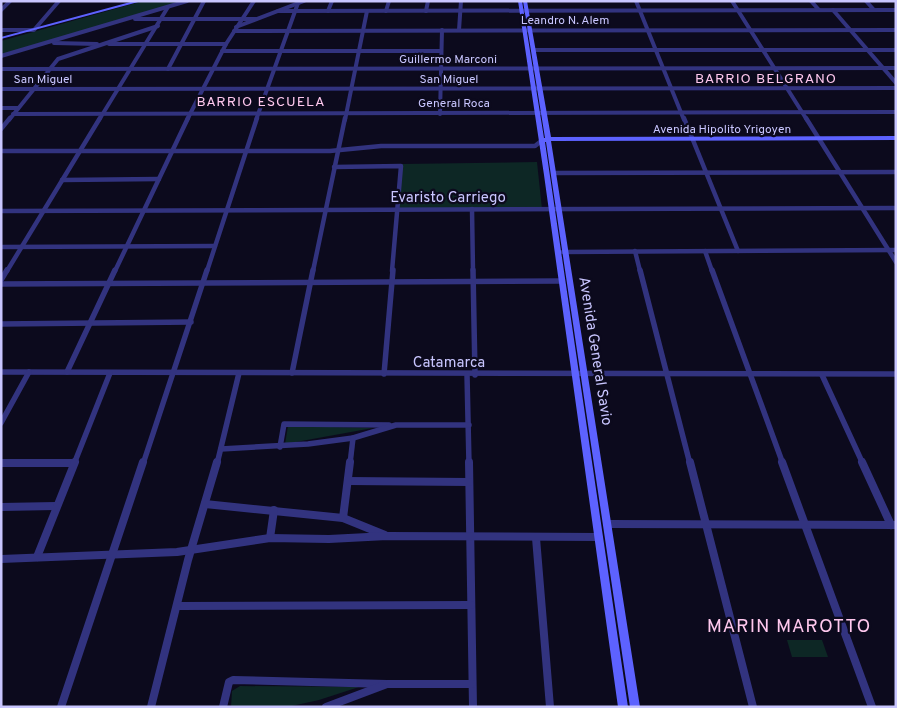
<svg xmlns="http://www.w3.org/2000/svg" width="897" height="708" font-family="Overpass,sans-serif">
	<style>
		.green { fill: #0d2725 }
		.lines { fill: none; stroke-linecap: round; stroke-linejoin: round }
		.street-far3 { stroke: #32337f; stroke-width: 4 }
		.street-far2 { stroke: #32337f; stroke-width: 4.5 }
		.street-far1 { stroke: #32337f; stroke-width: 5.5 }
		.street { stroke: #32337f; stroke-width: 8 }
		.secondary { fill: #5d62ff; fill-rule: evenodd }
		.labels { text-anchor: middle; stroke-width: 4.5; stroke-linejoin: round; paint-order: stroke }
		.far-street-label { font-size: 12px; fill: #c9c6ff; stroke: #0c0a1d }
		.far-neighbourhood-label { font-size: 14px; letter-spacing: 1px; fill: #ffc8ee; stroke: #0c0a1d }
		.street-label { font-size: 15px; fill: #c9c6ff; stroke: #0c0a1d }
		.near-neighbourhood-label { font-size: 19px; letter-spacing: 1px; fill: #ffc8ee; stroke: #0c0a1d }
	</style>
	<rect width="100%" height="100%" fill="#0c0a1d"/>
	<!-- green -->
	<g class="green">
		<polygon points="143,1 184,1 1,56 1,41"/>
		<polygon points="537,162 542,209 398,209 402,164"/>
		<polygon points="288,426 373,428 285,444"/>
		<polygon points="787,640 822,640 828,657 792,657"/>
		<polygon points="240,686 359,687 319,700 287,707 231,707 232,691"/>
	</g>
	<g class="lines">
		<!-- street-far3 -->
		<g class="street-far3">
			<polyline points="636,1 684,120"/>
			<polyline points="732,1 807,120"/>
			<polyline points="811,1 819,10"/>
			<polyline points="866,1 874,10"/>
			<polyline points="1,10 10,1"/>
			<polyline points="833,10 896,83"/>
			<polyline points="278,11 896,10"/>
			<polyline points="328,11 332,1"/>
			<polyline points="386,11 389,1"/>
			<polyline points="426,11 428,1"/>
			<polyline points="135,19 256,19"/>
			<polyline points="236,27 304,1"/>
			<polyline points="1,30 34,30 59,1"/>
			<polyline points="459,30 461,1"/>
			<polyline points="234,31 896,30"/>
			<polyline points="54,43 97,44"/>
			<polyline points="109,44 226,44"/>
			<polyline points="533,50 896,50"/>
			<polyline points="222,51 441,51"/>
			<polyline points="1,56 187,1"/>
			<polyline points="1,69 896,68"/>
			<polyline points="168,69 204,1"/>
			<polyline points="1,89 896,88"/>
			<polyline points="1,108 18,108"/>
			<polyline points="13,114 896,112"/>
			<polyline points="440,114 442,30"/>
			<polyline points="9,120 58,59 158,26"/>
			<polyline points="99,120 168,7"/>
			<polyline points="187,120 226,44 254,1"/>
			<polyline points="256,120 298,3"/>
			<polyline points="345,120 367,11"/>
		</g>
		<!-- street-far2 -->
		<g class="street-far2">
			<polyline points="684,118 738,251"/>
			<polyline points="806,118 896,262"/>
			<polyline points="1,129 10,118"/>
			<polyline points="1,151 330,151 381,146 535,146 540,142"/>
			<polyline points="334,167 401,166 392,271"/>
			<polyline points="554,173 896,172"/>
			<polyline points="62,180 159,179"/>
			<polyline points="472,209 473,271"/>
			<polyline points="1,211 896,208"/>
			<polyline points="1,247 215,246"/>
			<polyline points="635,251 640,271"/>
			<polyline points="705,251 712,271"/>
			<polyline points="563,252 896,250"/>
			<polyline points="7,271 100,118"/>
			<polyline points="115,271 188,118"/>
			<polyline points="207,271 257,118"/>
			<polyline points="313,271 345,118"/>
		</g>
		<!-- street-far1 -->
		<g class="street-far1">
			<polyline points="473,270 475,375"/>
			<polyline points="640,270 690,464"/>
			<polyline points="712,270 783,464"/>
			<polyline points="1,280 7,270"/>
			<polyline points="1,284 561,281"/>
			<polyline points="1,324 191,322"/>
			<polyline points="1,372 896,374"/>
			<polyline points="67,372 115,270"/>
			<polyline points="292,373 313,270"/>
			<polyline points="384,374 393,270"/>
			<polyline points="467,375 469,464"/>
			<polyline points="822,375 863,464"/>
			<polyline points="1,423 29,372"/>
			<polyline points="280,447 284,424 389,425"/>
			<polyline points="221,449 308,444 353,438 396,425 469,425"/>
			<polyline points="1,463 73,463"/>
			<polyline points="74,464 110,373"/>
			<polyline points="143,464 207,270"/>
			<polyline points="217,464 239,373"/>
			<polyline points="350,464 353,438"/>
		</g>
		<!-- street -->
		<g class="street">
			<polyline points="469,462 473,707"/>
			<polyline points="690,462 753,707"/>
			<polyline points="782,462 872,707"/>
			<polyline points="862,462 891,525"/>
			<polyline points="1,463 73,463"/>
			<polyline points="348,481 469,482"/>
			<polyline points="205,504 343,518 385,535"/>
			<polyline points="1,507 56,506"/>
			<polyline points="343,518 350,462"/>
			<polyline points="608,524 896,525"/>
			<polyline points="270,538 274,510"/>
			<polyline points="536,538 550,707"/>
			<polyline points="37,557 75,462"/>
			<polyline points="1,559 177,552 270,538 329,539 387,536 598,537"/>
			<polyline points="178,606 471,605"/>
			<polyline points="61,707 143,462"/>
			<polyline points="151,707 188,560 217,462"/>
			<polyline points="223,707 229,682 233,680 387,684"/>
			<polyline points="326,707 387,684 472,684"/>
		</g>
		<!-- secondary -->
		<g class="secondary">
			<polygon points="134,1 142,1 1,39 1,37"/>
			<polygon points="518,1 522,1 544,138 545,138 523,1 527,1 551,137 896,136 896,140 551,141 640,707 630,707 546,142 545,142 628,707 618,707 544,175"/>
		</g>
	</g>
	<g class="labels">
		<!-- far-street labels -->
		<g class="far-street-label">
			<text x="565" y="24">Leandro N. Alem</text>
			<text x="448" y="63">Guillermo Marconi</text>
			<text x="43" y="83">San Miguel</text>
			<text x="449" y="83">San Miguel</text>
			<text x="454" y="107">General Roca</text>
			<text x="722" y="133">Avenida Hipolito Yrigoyen</text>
		</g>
		<!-- far-neighbourhood labels -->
		<g class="far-neighbourhood-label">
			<text x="766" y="83">BARRIO BELGRANO</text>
			<text x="261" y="106">BARRIO ESCUELA</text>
		</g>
		<!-- street labels -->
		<g class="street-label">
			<text x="448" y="202">Evaristo Carriego</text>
			<text transform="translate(596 351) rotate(81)" y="5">Avenida General Savio</text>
			<text x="449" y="367">Catamarca</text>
		</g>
		<!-- near-neighbourhood labels -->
		<g class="near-neighbourhood-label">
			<text x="789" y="632">MARIN MAROTTO</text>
		</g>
	</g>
	<!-- border -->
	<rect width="897" height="708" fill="none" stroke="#c9c6ff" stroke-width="5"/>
</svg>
